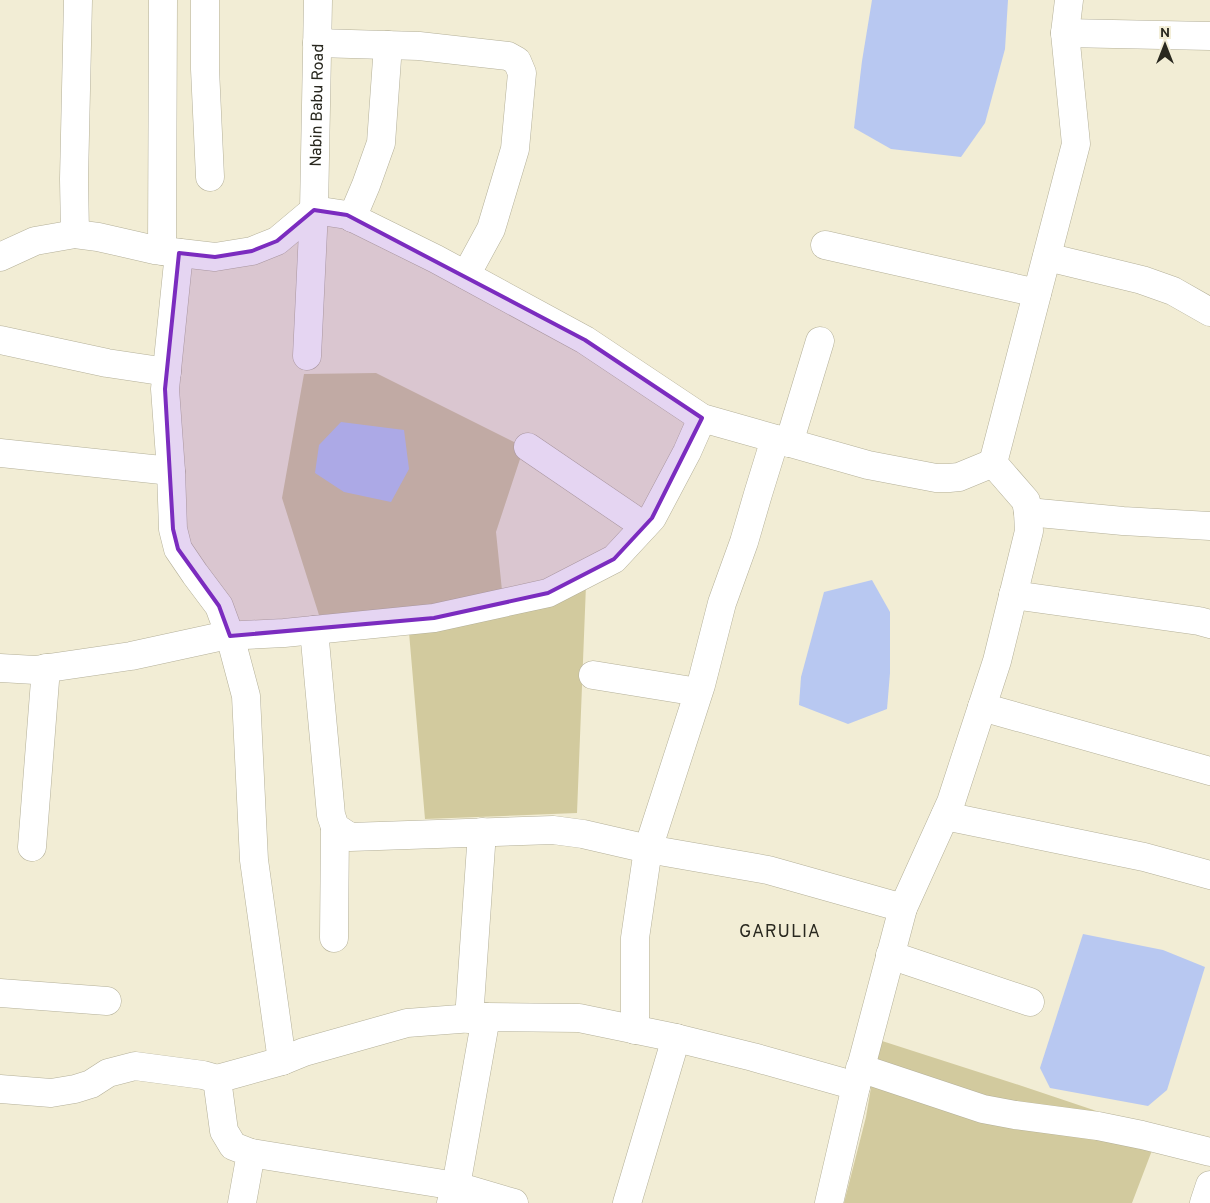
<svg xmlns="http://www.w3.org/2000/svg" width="1210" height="1203" font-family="Overpass,sans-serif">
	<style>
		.green { fill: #d2ca9e }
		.water { fill: #b8c8f1 }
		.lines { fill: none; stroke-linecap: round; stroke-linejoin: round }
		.minor-casing { stroke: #b4b099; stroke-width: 29 }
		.minor { stroke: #fff; stroke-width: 28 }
		.marked { fill: #7b2cbf; fill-opacity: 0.2; stroke: #7b2cbf; stroke-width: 4; stroke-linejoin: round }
		.labels { text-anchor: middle; stroke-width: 4; stroke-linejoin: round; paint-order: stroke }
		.street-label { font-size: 16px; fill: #29281f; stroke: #f2edd5 }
		.neighbourhood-label { font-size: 18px; letter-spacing: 1px; fill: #29281f; stroke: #f2edd5 }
	</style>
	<rect width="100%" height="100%" fill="#f2edd5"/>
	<!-- green -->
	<g class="green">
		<polygon points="376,373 524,447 496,532 504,610 586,585 577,813 425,819 407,609 319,615 282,498 304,374"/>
		<polygon points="879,1040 1019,1085 1159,1132 1132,1203 844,1203 866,1117"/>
	</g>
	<!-- water -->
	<g class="water">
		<polygon points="872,0 1008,0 1005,49 985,123 961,157 891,149 854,128 862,61"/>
		<polygon points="341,422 404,430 409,469 391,502 344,492 315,473 319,445"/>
		<polygon points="872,580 890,612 890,673 887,709 848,724 799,705 801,677 824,592"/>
		<polygon points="1083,934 1163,950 1205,967 1167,1090 1148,1106 1050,1088 1040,1068"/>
	</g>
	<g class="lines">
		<!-- minor casing -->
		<g class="minor-casing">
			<g id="minor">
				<polyline points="205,0 205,69 210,177"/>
				<polyline points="1065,33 1210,36"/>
				<polyline points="317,43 419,46 508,56 517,61 522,73 515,149 491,229 466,275"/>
				<polyline points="352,218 366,185 381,143 388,45"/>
				<polyline points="75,234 74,179 78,0"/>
				<polyline points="825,245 1037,293"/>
				<polyline points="162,251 163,0"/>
				<polyline points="179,253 165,389 171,471 173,529 178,549 195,574 219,606 230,636 246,696 254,860 282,1061"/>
				<polyline points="0,257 35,241 75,234 98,237 155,250 215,257 252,251 277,241 314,210 347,215 436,259 585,340 702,418 868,465 936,478 949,478 959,477 993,463"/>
				<polyline points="1047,257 1142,280 1173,291 1210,312"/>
				<polyline points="0,340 107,363 167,372"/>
				<path id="s1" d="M307 356 314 210 318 0"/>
				<polyline points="789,443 820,341"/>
				<polyline points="528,447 644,526"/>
				<polyline points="0,453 171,471"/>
				<polyline points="1028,512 1123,521 1210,526"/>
				<polyline points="1013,595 1199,621 1210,624"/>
				<polyline points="314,630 331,815 335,827 350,837 553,830 583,834 648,849 768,870 903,908"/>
				<polyline points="0,668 35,670 131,656 223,636 284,633 434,618 548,593 614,559 652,518 687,452 702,418"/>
				<polyline points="593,675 698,692"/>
				<polyline points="982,707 1210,771"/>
				<polyline points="945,816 1144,857 1210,875"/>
				<polyline points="32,847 46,668"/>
				<polyline points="334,938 335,827"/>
				<polyline points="890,955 1030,1002"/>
				<polyline points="0,993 107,1001"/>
				<polyline points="469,1019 482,832"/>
				<polyline points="635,1030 635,938 648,849 701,685 722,603 744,542 758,494 775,439"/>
				<polyline points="860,1068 983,1109 1015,1115 1098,1126 1142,1135 1210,1152"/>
				<polyline points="0,1089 51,1093 75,1089 91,1084 108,1073 135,1066 203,1075 217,1079"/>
				<polyline points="251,1153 456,1186 514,1203"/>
				<polyline points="242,1203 251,1153 233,1146 224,1131 217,1079 282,1061 304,1052 407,1023 486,1017 579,1018 676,1038 753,1057 856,1086"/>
				<polyline points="451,1203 456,1186 486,1017"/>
				<polyline points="627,1203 676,1038"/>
				<polyline points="829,1203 856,1086 903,908 951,802 997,661 1029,531 1028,512 1026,501 993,463 1076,144 1065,33 1069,0"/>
				<polyline points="1204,1203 1210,1185"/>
			</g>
		</g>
		<!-- minor -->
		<use href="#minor" class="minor"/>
	</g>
	<!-- marked area -->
	<path class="marked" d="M314 210 347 215 585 340 702 418 652 518 614 559 548 593 434 618 230 636 219 606 178 549 173 529 165 389 179 253 215 257 252 251 277 241Z"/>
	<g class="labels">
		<!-- street labels -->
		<g class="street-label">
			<text dy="6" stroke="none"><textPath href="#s1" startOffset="251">Nabin Babu Road</textPath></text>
		</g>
		<!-- neighbourhood labels -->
		<g class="neighbourhood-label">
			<text x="780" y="937">GARULIA</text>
		</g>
	</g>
	<!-- north arrow -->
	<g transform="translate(1165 45)" stroke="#f2edd5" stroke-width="4" paint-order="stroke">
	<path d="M0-4L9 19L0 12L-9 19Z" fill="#29281f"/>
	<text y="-8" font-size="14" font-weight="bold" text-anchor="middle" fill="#29281f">N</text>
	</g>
</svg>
